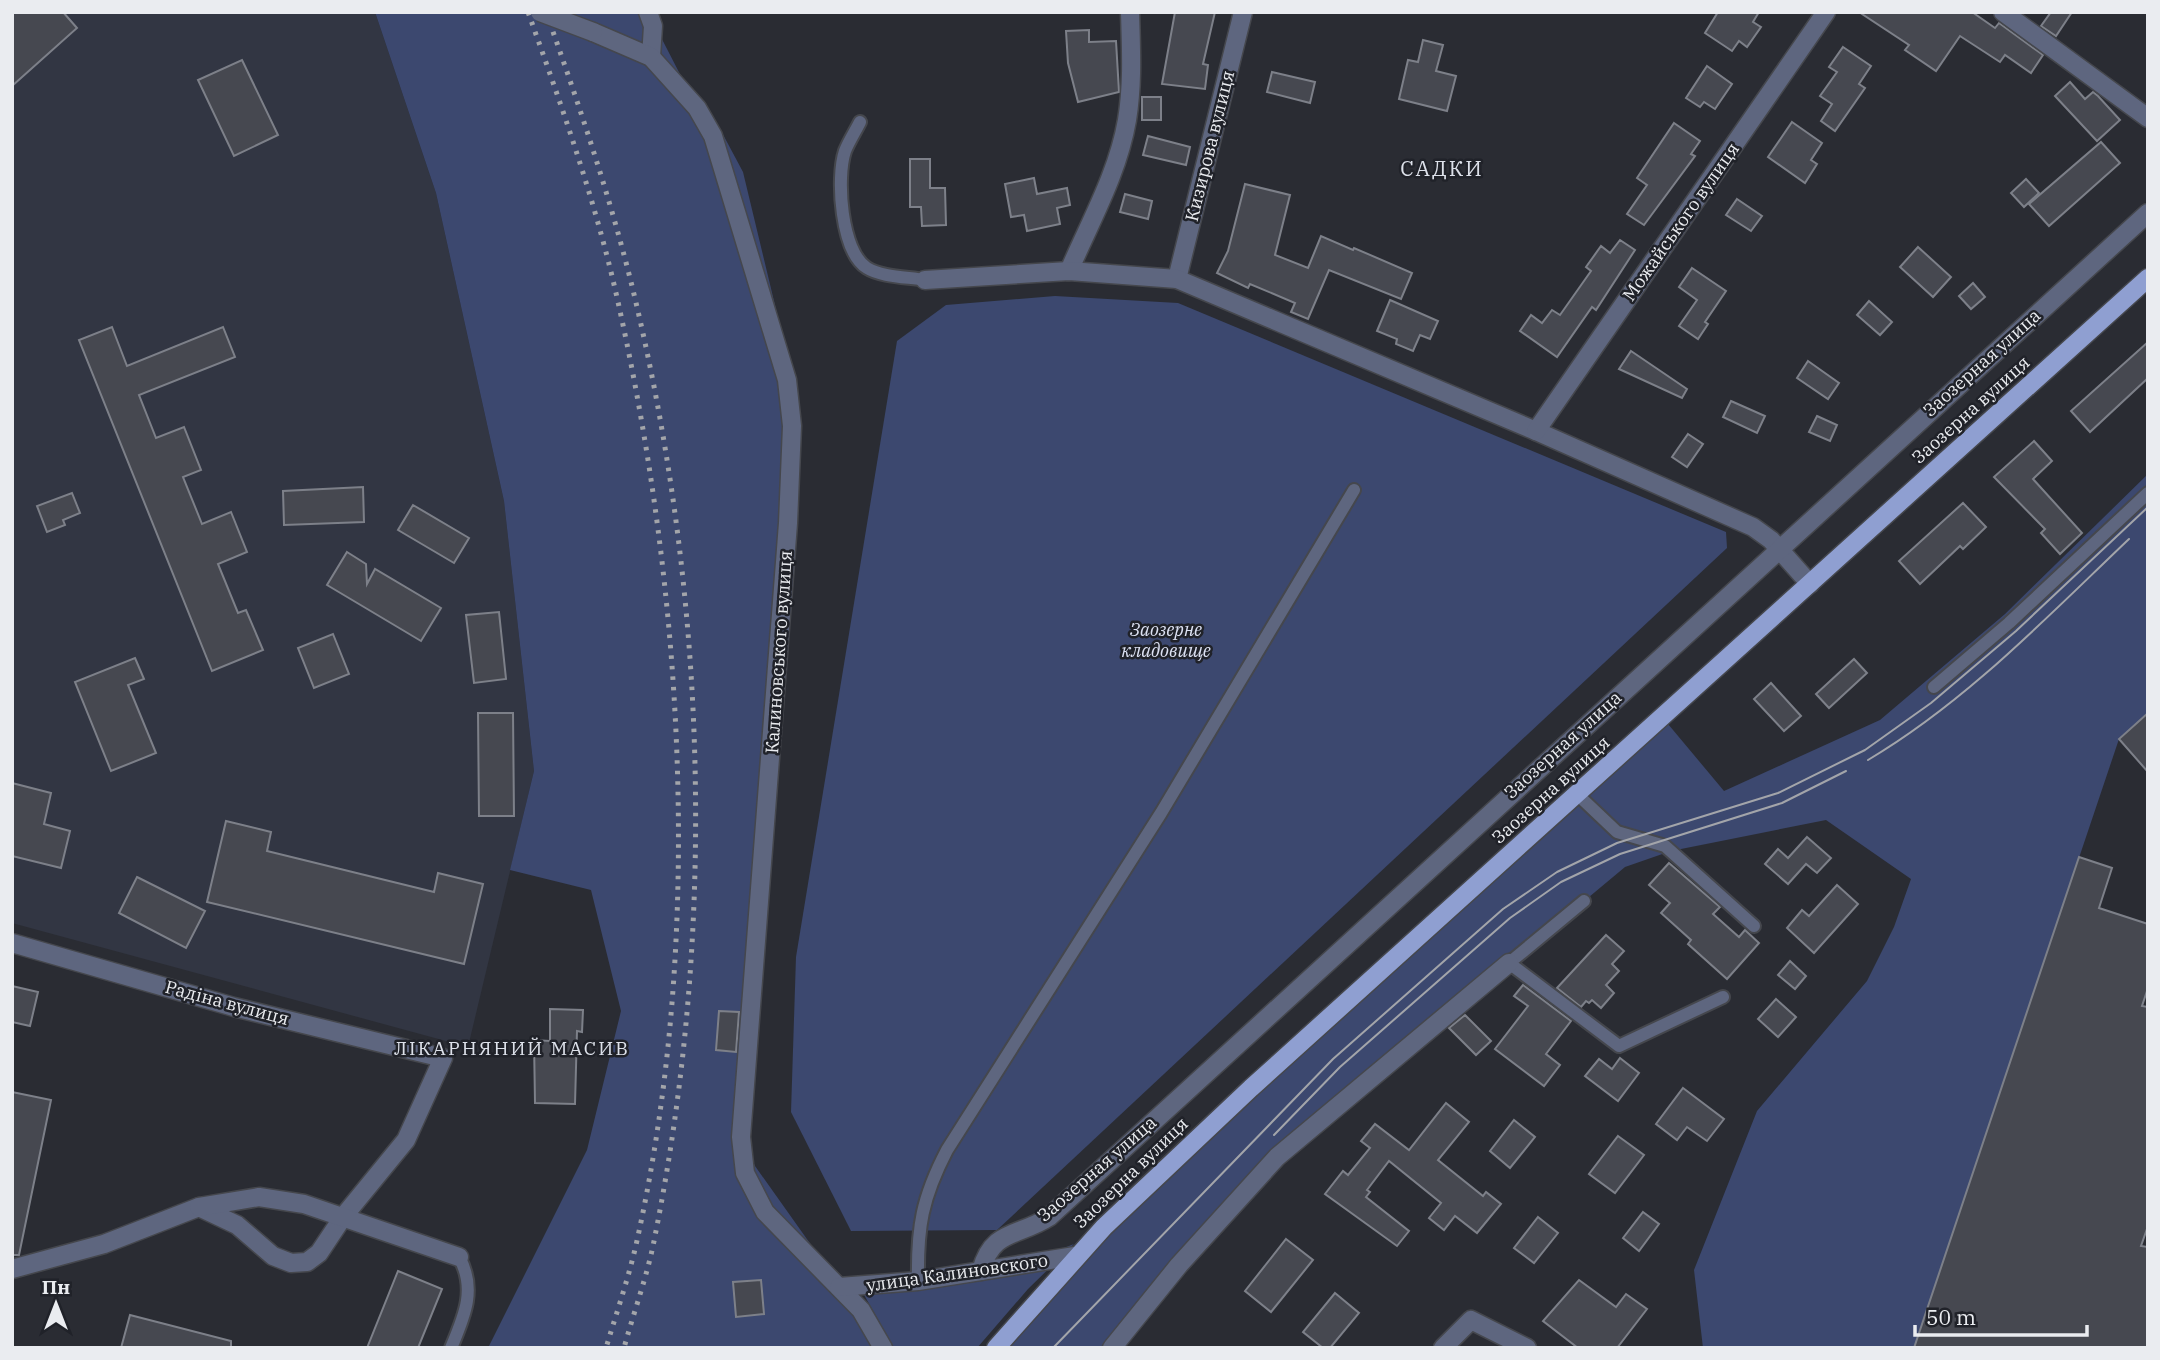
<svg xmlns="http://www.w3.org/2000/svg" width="2160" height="1360" font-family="'IBM Plex Serif',serif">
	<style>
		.built { fill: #323643 }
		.green { fill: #3c486f }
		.building { fill: #464850; stroke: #7d8089; stroke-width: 2 }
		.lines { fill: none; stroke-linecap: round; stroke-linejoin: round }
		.service-casing { stroke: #45474d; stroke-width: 16 }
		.minor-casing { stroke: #45474d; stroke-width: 21 }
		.primary-casing { stroke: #45474d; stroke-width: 21 }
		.service { stroke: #5e667f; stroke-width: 12 }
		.minor { stroke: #5e667f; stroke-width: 18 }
		.primary { stroke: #8f9fd1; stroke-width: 18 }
		.tram { stroke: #a3a5aa; stroke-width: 2 }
		.rail { stroke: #a3a5aa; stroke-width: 5; stroke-dasharray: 3.5 7; stroke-linecap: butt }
		.minor-bridge-casing { stroke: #45474d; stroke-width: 21; stroke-linecap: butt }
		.minor-bridge { stroke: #5e667f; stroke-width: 18 }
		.labels { text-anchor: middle; stroke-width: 5; stroke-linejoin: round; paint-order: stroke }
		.street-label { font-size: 18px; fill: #eaecf0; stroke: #202229 }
		.park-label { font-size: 18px; font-style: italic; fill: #dde2f3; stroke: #202229 }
		.neighbourhood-label { font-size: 19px; letter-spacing: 2px; fill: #dde1ea; stroke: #202229 }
		.quarter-label { font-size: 21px; letter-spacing: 2px; fill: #dde1ea; stroke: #202229 }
	</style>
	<rect width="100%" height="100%" fill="#2a2c33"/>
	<!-- built -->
	<polygon class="built" points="12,12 375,12 436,193 504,501 534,771 468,1047 12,923"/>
	<!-- green -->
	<g class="green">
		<polygon points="375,12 648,12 684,82 719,127 743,172 793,380 739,1111 749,1153 755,1166 831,1273 873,1348 488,1348 587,1150 621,1011 591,890 510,870 534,771 504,501 436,193"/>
		<polygon points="1055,296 1178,303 1726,532 1727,548 997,1230 851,1231 791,1112 796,957 897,341 946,305"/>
		<path d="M2148 474V713L2119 739 1914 1348H1703L1694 1270 1757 1111 1867 981 1894 927 1911 879 1826 820 1671 851 1625 867 1277 1157 1112 1348H1002C1203 1119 1438 922 1663 718L1724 791 1880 720 2005 614Z"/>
		<polygon points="1074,1244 1028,1289 977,1348 894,1348 854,1277 934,1281 1033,1260"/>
	</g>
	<!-- building -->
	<g class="building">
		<polygon points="12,12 63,12 77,28 12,86"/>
		<polygon points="1175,12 1215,12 1203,64 1208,65 1205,89 1162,84"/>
		<polygon points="1718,12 1759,12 1753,22 1761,27 1747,47 1739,41 1732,51 1705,33"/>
		<polygon points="1859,12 1972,12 1995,28 1999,23 2043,55 2031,73 2005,55 2000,62 1960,36 1936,71 1905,50 1909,45"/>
		<polygon points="2051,12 2072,12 2056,36 2041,26"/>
		<polygon points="1089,30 1089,42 1116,41 1119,92 1078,102 1068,63 1066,31"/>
		<polygon points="1423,40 1443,45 1436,71 1456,76 1447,111 1399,99 1408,60 1418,62"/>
		<polygon points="1843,47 1871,66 1859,84 1865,88 1835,131 1821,121 1832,104 1820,96 1837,72 1829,67"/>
		<polygon points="242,60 278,135 234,156 198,80"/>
		<polygon points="1707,66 1732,84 1715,109 1704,102 1700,107 1686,98"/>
		<polygon points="1272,72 1315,82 1310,103 1267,92"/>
		<polygon points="2070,82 2085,99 2093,92 2098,96 2120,120 2097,141 2055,96"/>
		<rect x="1142" y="97" width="19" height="23"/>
		<polygon points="1792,122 1822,143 1811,160 1817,164 1805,183 1768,157"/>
		<polygon points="1674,123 1700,141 1691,154 1695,156 1644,225 1627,214 1647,185 1637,178"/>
		<polygon points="1148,136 1190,147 1186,165 1143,155"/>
		<polygon points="2101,142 2120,163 2049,226 2029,204"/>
		<polygon points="910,159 930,159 930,188 945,188 946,225 922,226 921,207 910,207"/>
		<polygon points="1034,178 1037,194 1067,188 1070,205 1057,208 1060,224 1027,231 1024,215 1011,217 1005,184"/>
		<polygon points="2026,179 2039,193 2024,207 2011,193"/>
		<polygon points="1245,184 1290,195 1275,255 1308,268 1321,236 1353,250 1354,248 1412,273 1401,299 1329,270 1308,319 1291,312 1295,303 1250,284 1248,288 1217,273 1228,251"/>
		<polygon points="1125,194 1152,201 1148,219 1120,212"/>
		<polygon points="1737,199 1762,216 1751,231 1726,215"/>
		<polygon points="1620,240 1635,250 1596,310 1592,307 1557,357 1520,331 1531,315 1542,323 1552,310 1560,315 1591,271 1586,267 1601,246 1610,253"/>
		<polygon points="1918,247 1951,277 1933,297 1900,267"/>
		<polygon points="1692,268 1726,291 1705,322 1708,324 1698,339 1679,326 1697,300 1679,287"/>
		<polygon points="1973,283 1985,297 1971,309 1959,296"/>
		<polygon points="1390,300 1438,321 1430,339 1420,335 1413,351 1396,344 1397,339 1377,331"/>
		<polygon points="1869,301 1892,322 1880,335 1857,315"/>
		<polygon points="112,327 127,366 223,327 235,357 139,395 156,438 184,427 201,470 183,477 202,524 231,512 247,552 218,564 238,613 246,610 263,650 212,671 79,340"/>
		<polygon points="2148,342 2148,378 2090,432 2071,411"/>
		<polygon points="1631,351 1687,389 1682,398 1619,369"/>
		<polygon points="1808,361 1839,383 1828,399 1797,378"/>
		<polygon points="1731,401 1765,416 1757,433 1723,417"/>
		<polygon points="1817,416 1837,425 1830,441 1809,432"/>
		<polygon points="1688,434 1703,444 1687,467 1672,457"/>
		<polygon points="2034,441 2052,461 2033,479 2082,533 2060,554 2041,533 2045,529 1994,477"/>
		<polygon points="363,487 364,522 284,525 283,491"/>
		<polygon points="72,493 80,513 63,520 65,525 47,532 37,506"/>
		<polygon points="1963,503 1986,527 1963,549 1960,546 1920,584 1899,561"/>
		<polygon points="413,505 469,538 454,563 398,530"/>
		<polygon points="347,552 366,564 367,584 375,569 441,608 421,641 327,585"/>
		<polygon points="499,612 506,679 474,683 466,615"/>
		<polygon points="333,634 349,674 314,688 298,648"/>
		<polygon points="135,658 144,679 128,685 156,753 111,771 75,682"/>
		<polygon points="1854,659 1867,673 1829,708 1816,694"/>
		<polygon points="1771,683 1801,716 1784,731 1754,699"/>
		<polygon points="478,713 513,713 514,816 479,816"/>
		<polygon points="2148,713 2148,772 2119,739"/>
		<polygon points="12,783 51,793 44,824 70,831 61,868 12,856"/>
		<polygon points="226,821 271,832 267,851 434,892 438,873 483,884 464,964 207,902"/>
		<polygon points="1807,837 1831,858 1817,873 1806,864 1788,884 1765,864 1778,849 1788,858"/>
		<polygon points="2079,857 2112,868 2099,908 2148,924 2148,988 2142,1006 2148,1007 2148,1226 2141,1246 2148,1247 2148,1348 1914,1348"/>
		<polygon points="1669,863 1720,907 1713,914 1739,937 1745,930 1759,943 1727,979 1688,944 1691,940 1661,913 1670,903 1649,885"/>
		<polygon points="137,877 205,911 186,948 119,913"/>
		<polygon points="1837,885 1858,904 1814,953 1787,928 1802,910 1809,916"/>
		<polygon points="1606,935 1624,951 1612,964 1619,971 1606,985 1614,993 1601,1008 1592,1000 1589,1003 1586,1001 1581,1007 1557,988"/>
		<polygon points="1790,961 1806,976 1795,989 1778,975"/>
		<polygon points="1523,985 1571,1021 1546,1054 1560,1065 1544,1086 1495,1049 1528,1006 1514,996"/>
		<polygon points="12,986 38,992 30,1026 12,1022"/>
		<polygon points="1776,999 1796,1017 1778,1037 1758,1019"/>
		<polygon points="550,1009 583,1010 582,1032 577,1031 575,1104 535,1103 534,1040 550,1041"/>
		<polygon points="719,1011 739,1012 736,1052 716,1050"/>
		<polygon points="1465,1015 1491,1041 1476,1055 1449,1028"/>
		<polygon points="1620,1058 1639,1073 1618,1101 1585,1076 1599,1059 1612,1069"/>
		<polygon points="1683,1088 1724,1119 1707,1141 1687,1127 1677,1140 1656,1124"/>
		<polygon points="12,1092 51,1100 19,1255 12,1255"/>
		<polygon points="1446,1103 1469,1122 1438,1160 1483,1196 1486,1192 1501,1204 1477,1233 1455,1216 1444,1230 1429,1218 1441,1203 1389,1161 1367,1190 1370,1192 1366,1197 1409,1231 1397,1246 1325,1194 1343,1171 1348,1175 1370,1148 1361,1141 1375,1124 1409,1150"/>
		<polygon points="1514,1120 1535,1137 1510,1168 1490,1151"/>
		<polygon points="1618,1136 1644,1155 1615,1193 1589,1174"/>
		<polygon points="1643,1212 1659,1224 1639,1251 1623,1238"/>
		<polygon points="1538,1217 1558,1233 1534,1263 1514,1248"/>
		<polygon points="1286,1239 1313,1260 1271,1312 1245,1291"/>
		<polygon points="398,1271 442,1289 418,1348 367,1348"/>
		<polygon points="761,1280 764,1314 736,1317 733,1282"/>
		<polygon points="1579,1280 1616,1307 1626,1294 1647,1309 1617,1348 1578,1348 1543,1321"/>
		<polygon points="1335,1293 1359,1313 1330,1348 1323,1348 1303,1332"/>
		<polygon points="130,1315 231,1341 231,1348 121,1348"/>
	</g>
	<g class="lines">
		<!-- service casing -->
		<g class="service-casing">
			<g id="service">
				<path d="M860 122C855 132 849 141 845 151 836 178 841 252 867 268 881 277 908 277 925 280"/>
				<polyline points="1934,687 2009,623 2148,493"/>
				<polyline points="1578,795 1617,832 1665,846 1754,926"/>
				<polyline points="1584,901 1509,963 1619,1046 1723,997"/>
				<path d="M918 1281C917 1227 922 1198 947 1150L1161 813 1354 490"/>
				<path d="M451 1348C464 1317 477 1289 459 1257"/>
			</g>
		</g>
		<!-- minor casing -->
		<g class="minor-casing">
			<g id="minor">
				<polyline points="648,12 653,26 651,57"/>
				<polyline points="2003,12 2148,118"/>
				<polyline points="593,32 651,57 697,108 713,136 787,380 792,426 788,523 741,1137 745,1173 765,1212 861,1310 883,1348"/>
				<path d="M1069 271C1090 222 1118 173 1127 120 1133 84 1131 48 1130 12"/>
				<polyline points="1177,279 1243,12"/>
				<polyline points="925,280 1069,271 1177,279 1536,431 1753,527 1771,540 1810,584"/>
				<polyline points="1536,431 1826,12"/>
				<polyline points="12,943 234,1007 443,1058 406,1140 343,1217 319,1253 307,1262 291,1263 273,1256 237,1225 199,1207 104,1244 12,1269"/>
				<polyline points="199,1207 259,1197 304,1204 459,1257"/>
				<path d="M981 1271C992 1229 1018 1237 1049 1217L2148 213"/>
				<polyline points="839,1287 918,1281 1075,1256"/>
				<polyline points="1112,1348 1179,1265 1277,1157 1509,963"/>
				<polyline points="1443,1348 1471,1320 1527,1348"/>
			</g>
		</g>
		<!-- primary casing -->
		<g class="primary-casing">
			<polyline id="primary" points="996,1348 1104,1227 1251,1088 2148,278"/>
		</g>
		<!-- service -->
		<use href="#service" class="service"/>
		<!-- minor -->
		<use href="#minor" class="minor"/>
		<!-- primary -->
		<use href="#primary" class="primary"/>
		<!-- tram -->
		<g class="tram">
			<path d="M1868 760C1966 702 2047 617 2129 539"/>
			<polyline points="1274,1135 1340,1067 1510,918 1561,882 1620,854 1782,803 1846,771"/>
			<polyline points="1053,1348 1333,1059 1503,909 1557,872 1617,843 1778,793 1865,750 1931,703 2016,631 2148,507"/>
		</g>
		<!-- rail -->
		<g class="rail">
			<path d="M528 12C561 104 594 197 616 293 684 594 704 933 638 1236 630 1274 617 1311 606 1348"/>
			<path d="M546 12C578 102 609 193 632 286 707 594 717 925 655 1236 648 1274 634 1311 624 1348"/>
		</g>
		<!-- minor-bridge casing -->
		<g class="minor-bridge-casing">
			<polyline id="minor-bridge" points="540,12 593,32"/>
		</g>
		<!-- minor-bridge -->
		<use href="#minor-bridge" class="minor-bridge"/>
	</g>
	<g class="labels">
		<!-- street labels -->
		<g class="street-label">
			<text transform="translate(1210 146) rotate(-76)" y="6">Кизирова вулиця</text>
			<text transform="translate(1681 222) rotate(-55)" y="6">Можайського вулиця</text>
			<text transform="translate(1982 363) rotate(-42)" y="6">Заозерная улица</text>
			<text transform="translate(1971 410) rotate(-42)" y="6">Заозерна вулиця</text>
			<text transform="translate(779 652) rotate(-86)" y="6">Калиновського вулиця</text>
			<text transform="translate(1563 745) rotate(-42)" y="6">Заозерная улица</text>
			<text transform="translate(1551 790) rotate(-42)" y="6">Заозерна вулиця</text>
			<text transform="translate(227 1003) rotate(15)" y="6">Радіна вулиця</text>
			<text transform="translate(1097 1169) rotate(-41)" y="6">Заозерная улица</text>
			<text transform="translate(1131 1173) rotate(-44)" y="6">Заозерна вулиця</text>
			<text transform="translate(957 1273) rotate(-8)" y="6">улица Калиновского</text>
		</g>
		<!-- park labels -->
		<g class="park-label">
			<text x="1166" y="636">Заозерне<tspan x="1166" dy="21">кладовище</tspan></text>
		</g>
		<!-- neighbourhood labels -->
		<g class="neighbourhood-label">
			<text x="512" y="1055">ЛІКАРНЯНИЙ МАСИВ</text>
		</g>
		<!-- quarter labels -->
		<g class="quarter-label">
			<text x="1442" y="176">САДКИ</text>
		</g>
	</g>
	<!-- border -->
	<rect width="2160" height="1360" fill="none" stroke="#eaecf0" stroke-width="28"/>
	<!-- north arrow -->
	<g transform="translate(56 1304)" stroke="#202229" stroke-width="5" paint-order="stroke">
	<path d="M0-5L12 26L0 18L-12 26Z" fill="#eaecf0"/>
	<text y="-10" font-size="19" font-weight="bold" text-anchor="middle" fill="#eaecf0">Пн</text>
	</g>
	<!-- scale -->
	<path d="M1915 1325v10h172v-10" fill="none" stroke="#eaecf0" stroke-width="3.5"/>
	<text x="1926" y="1325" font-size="21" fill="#eaecf0" stroke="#202229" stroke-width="5" paint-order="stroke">50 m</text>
</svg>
